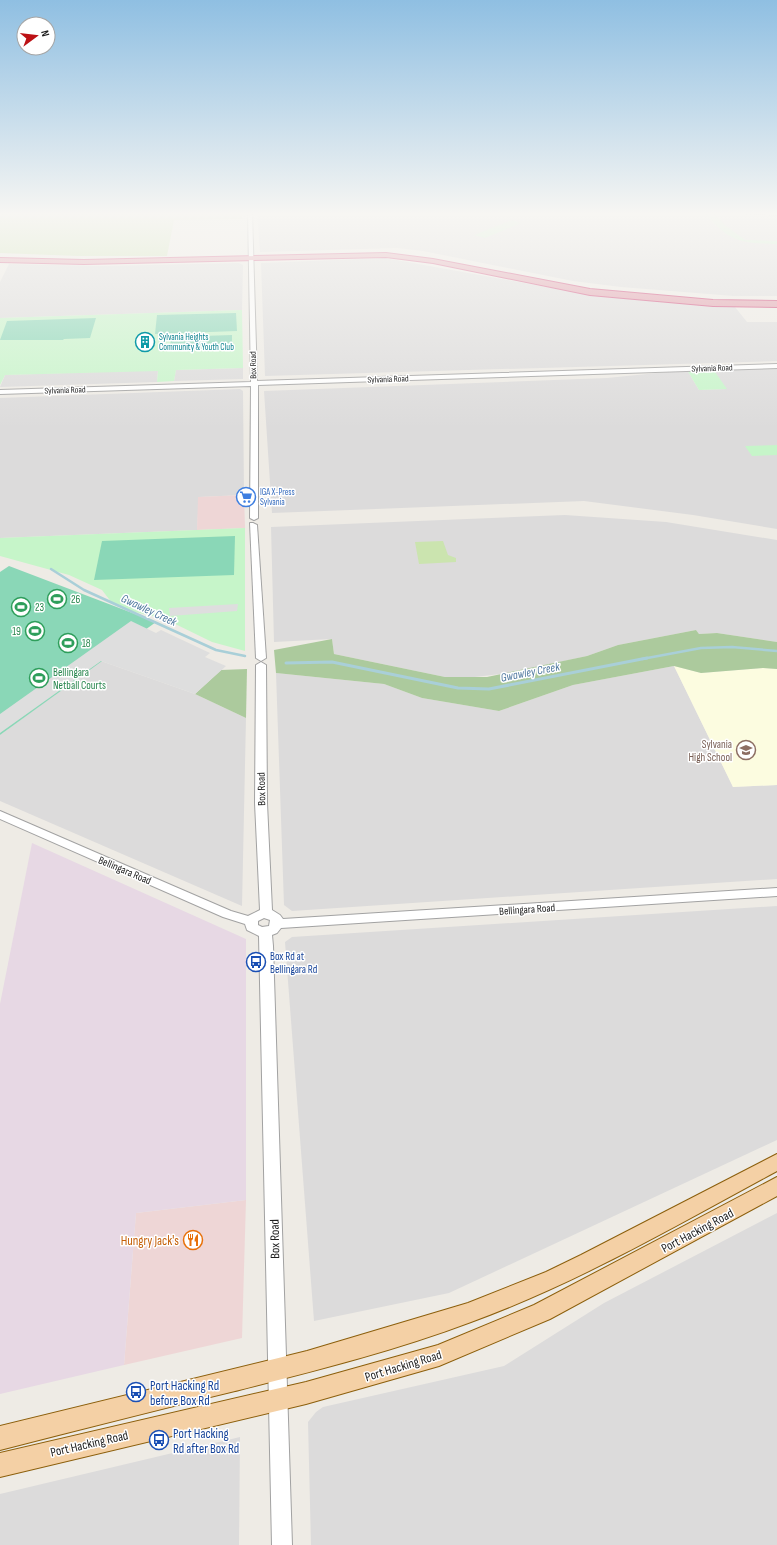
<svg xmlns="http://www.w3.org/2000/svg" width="777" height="1545" font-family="'Sofia Sans Condensed',sans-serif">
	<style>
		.residential { fill: #dcdbdb }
		.commercial { fill: #eed6d6 }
		.industrial { fill: #e7d8e4 }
		.education { fill: #fcfce0 }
		.grass { fill: #cbe4af }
		.forest { fill: #acca9d }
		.park { fill: #c6f5c9 }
		.pitch { fill: #8ad7b7 }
		.parking { fill: #dedede }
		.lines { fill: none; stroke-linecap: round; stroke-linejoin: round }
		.stream-far1 { stroke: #a9cfd8; stroke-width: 2.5 }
		.stream { stroke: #a9cfd8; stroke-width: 3 }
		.minor-casing { stroke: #a2a2a2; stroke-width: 2 }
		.major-casing { stroke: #8c5f0c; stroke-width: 2 }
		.highway-casing { stroke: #cc336b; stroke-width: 2 }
		.minor { fill: #fff; fill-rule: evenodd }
		.major { fill: #f4d0a5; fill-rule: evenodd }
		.highway { fill: #df93a3; fill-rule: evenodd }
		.labels { text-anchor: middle; stroke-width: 3; stroke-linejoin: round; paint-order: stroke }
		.far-culture-label { font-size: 9px; fill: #0d838f; stroke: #fff; text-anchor: start }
		.far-street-label { font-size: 9px; fill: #1e1e1e; stroke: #fff }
		.far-shop-label { font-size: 9px; fill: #366cbe; stroke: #fff; text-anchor: start }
		.leisure-label { font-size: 11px; fill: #27864d; stroke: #fff; text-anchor: start }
		.education-label { font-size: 11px; fill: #785e54; stroke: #fff; text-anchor: end }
		.street-label { font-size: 11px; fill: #1e1e1e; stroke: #fff }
		.transit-label { font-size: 11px; fill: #164399; stroke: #fff; text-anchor: start }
		.water-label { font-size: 12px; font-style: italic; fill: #50799f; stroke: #fff }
		.near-street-label { font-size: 13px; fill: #1e1e1e; stroke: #fff }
		.near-food-label { font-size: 13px; fill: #c56008; stroke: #fff; text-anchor: end }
		.near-transit-label { font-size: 13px; fill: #164399; stroke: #fff; text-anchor: start }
	</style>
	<rect width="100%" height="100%" fill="#eeebe5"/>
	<!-- residential -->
	<g class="residential">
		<polygon points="257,212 719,212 777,216 777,296 734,296 621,287 573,281 423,251 397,248 260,252"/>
		<polygon points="385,258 580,293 735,307 747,322 777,322 777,361 265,376 261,263"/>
		<polygon points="239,263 243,265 242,310 0,318 0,282 9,264 103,266"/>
		<polygon points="243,368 243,379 174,381 176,370"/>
		<polygon points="777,368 777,529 693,515 584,501 272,513 264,391 607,378 687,370 699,390 726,389 713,369"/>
		<polygon points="158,370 157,382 0,387 5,375"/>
		<polygon points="240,389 243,391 244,495 199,497 197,530 0,538 0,398"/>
		<polygon points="565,515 666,522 777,540 777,642 717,633 699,634 696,630 618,645 587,656 509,673 466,678 445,677 334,654 332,639 274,642 271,527"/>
		<polygon points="101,661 195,694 246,718 242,906 0,801 0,735"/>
		<polygon points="674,666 733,787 777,785 777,879 292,911 284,905 276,673 384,684 422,698 499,711 573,685"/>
		<polygon points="777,906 777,1140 449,1293 314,1321 285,942 292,937"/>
		<polygon points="777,1213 777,1545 311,1545 308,1422 316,1412 323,1407 504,1366 604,1303"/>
		<polygon points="240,1437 239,1545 0,1545 0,1494"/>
	</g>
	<!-- commercial -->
	<g class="commercial">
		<polygon points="244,495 245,528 197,530 198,497"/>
		<polygon points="246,1200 242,1338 124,1365 136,1213"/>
	</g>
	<!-- industrial -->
	<polygon class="industrial" points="32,843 246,939 246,1200 136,1213 124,1365 0,1394 0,1004"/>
	<!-- education -->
	<polygon class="education" points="674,666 701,673 763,668 777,669 777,785 733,787"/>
	<!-- grass -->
	<g class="grass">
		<polygon points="3,212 242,212 242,219 174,220 167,256 78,256 0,253 0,213"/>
		<polygon points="443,541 448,555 456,558 456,562 419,564 415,542"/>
	</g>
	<!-- forest -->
	<g class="forest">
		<polygon points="696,630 699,634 717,633 777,642 777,669 763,668 701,673 674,666 573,685 499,711 422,698 384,684 276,673 274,650 332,639 334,654 445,677 487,677 587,656 618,645"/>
		<polygon points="247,669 246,718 195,694 221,670"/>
	</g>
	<!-- park -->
	<g class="park">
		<path d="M704 212H714L725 225 745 240 777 241V244C740 243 729 242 704 212Z"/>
		<polygon points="512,220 521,223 485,238 474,235"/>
		<polygon points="242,310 243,368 176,370 174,381 157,382 158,371 5,375 0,385 0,318"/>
		<polygon points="713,369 727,389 699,390 687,370"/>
		<polygon points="777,445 777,455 752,456 745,446"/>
		<polygon points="245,528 245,651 212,642 165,619 135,612 112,603 102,590 69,575 0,556 0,538"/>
	</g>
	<!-- pitch -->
	<g class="pitch">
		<polygon points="236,313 237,331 155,334 157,315"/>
		<polygon points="96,318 90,338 64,339 63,340 0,340 7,321"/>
		<polygon points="232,335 232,348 170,350 171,337"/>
		<polygon points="235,536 234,575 94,580 102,541"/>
		<polygon points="9,566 156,622 0,735 0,572"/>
	</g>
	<!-- parking -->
	<g class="parking">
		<polygon points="238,604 237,611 170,616 169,608"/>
		<polygon points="131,621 156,633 161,630 210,653 205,657 226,666 195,694 101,661 0,733 0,714"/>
	</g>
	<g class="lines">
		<!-- stream-far1 -->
		<g class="stream-far1">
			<polyline points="51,569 84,590 216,650 245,656"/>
			<polyline points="642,659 701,648 732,647 777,651"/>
		</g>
		<!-- stream -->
		<polyline class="stream" points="286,663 332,662 458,688 489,689 647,658"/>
		<!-- minor casing -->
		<g class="minor-casing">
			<g id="minor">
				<polygon points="248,212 252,212 257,381 777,364 777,368 258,385 258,518 254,520 250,518 251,386 0,394 0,390 251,382"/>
				<polygon points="739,212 777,213 777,215 741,213"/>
				<polygon points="250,523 253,523 257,525 266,658 261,661 256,658"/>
				<path d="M261 662 266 665 267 803 272 910 280 915 283 919 777 888V896L281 928 277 933 272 935 273 946 292 1545H272L259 936 247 930 245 924 223 917 0 819V811L231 911 248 916 260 910 255 803 256 665ZM264 918 270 920 269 926 262 927 258 925V921Z"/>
			</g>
		</g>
		<!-- major casing -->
		<g class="major-casing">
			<g id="major">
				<path d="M777 1154V1171C677 1225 578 1283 471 1322 394 1351 314 1371 235 1391 156 1410 78 1430 0 1450V1426L307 1351 468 1303 546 1272 581 1255Z"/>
				<polygon points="777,1177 777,1196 550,1319 439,1366 306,1404 0,1477 0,1453 306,1382 438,1345 534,1305"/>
			</g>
		</g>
		<!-- highway casing -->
		<g class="highway-casing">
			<polygon id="highway" points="386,253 433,259 590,289 713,300 777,301 777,307 713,306 590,295 433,263 386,257 84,264 0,262 0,258 84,260"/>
		</g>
		<!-- minor -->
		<use href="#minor" class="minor"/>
		<!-- major -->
		<use href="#major" class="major"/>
		<!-- highway -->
		<use href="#highway" class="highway"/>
	</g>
	<!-- sky -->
	<linearGradient id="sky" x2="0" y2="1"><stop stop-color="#8fbfe2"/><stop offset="0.5" stop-color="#f7f6f3"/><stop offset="1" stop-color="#f7f6f3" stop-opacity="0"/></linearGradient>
	<rect width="777" height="428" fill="url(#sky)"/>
	<!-- icons -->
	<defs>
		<g id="building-ring" transform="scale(1)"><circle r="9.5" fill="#fff" stroke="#0f9aa8" stroke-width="1.5"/><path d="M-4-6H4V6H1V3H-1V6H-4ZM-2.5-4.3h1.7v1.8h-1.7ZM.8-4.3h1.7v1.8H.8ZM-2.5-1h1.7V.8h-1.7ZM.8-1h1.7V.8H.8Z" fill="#0f9aa8"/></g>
		<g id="supermarket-ring" transform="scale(1)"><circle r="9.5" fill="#fff" stroke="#3f7fe0" stroke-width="1.5"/><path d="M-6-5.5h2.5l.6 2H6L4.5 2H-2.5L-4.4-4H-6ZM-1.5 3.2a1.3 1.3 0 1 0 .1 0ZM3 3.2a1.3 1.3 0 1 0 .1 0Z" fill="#3f7fe0"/></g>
		<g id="stadium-ring" transform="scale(1)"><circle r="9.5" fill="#fff" stroke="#2e9e5b" stroke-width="1.5"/><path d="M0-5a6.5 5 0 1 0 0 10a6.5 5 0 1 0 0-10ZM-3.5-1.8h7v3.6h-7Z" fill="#2e9e5b"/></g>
		<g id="school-ring" transform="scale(1)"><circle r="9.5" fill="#fff" stroke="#8d6e63" stroke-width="1.5"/><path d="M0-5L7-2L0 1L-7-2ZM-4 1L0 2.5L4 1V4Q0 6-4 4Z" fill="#8d6e63"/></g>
		<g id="bus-ring" transform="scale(1)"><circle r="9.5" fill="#fff" stroke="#1a4fb4" stroke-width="1.5"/><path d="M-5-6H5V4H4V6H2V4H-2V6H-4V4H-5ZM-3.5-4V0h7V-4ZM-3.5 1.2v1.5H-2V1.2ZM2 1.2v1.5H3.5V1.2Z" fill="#1a4fb4"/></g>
		<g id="restaurant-ring" transform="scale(1)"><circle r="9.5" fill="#fff" stroke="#e8710a" stroke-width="1.5"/><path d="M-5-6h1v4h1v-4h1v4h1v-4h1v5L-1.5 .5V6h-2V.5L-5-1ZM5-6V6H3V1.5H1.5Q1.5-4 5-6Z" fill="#e8710a"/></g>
	</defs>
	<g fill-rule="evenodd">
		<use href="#building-ring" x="145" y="342"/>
		<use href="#supermarket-ring" x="246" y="497"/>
		<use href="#stadium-ring" x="57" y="599"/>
		<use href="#stadium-ring" x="21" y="607"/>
		<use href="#stadium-ring" x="35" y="631"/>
		<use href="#stadium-ring" x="68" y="643"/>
		<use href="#stadium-ring" x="39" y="678"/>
		<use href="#school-ring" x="746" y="750"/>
		<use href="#bus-ring" x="256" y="962"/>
		<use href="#restaurant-ring" x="193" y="1240"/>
		<use href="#bus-ring" x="136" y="1392"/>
		<use href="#bus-ring" x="159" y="1440"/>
	</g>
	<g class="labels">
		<!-- far-culture labels -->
		<g class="far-culture-label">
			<text x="159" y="340">Sylvania Heights<tspan x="159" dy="10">Community &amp; Youth Club</tspan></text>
		</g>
		<!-- far-street labels -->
		<g class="far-street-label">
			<text transform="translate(253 365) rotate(-91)" y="3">Box Road</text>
			<text transform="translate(712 368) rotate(-2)" y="3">Sylvania Road</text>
			<text transform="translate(388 379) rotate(-2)" y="3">Sylvania Road</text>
			<text transform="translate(65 390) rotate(-2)" y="3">Sylvania Road</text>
		</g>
		<!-- far-shop labels -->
		<g class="far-shop-label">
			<text x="260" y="495">IGA X-Press<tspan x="260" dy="10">Sylvania</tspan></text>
		</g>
		<!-- leisure labels -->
		<g class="leisure-label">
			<text x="71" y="603">26</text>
			<text x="35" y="611">23</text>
			<text x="21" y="635" text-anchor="end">19</text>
			<text x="82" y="647">18</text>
			<text x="53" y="676">Bellingara<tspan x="53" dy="13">Netball Courts</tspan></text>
		</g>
		<!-- education labels -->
		<g class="education-label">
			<text x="732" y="748">Sylvania<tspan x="732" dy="13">High School</tspan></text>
		</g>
		<!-- street labels -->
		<g class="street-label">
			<text transform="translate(261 789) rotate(-91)" y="4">Box Road</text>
			<text transform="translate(125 870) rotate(23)" y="4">Bellingara Road</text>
			<text transform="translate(527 909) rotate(-4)" y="4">Bellingara Road</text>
		</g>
		<!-- transit labels -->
		<g class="transit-label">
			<text x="270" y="960">Box Rd at<tspan x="270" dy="13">Bellingara Rd</tspan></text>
		</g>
		<!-- water labels -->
		<g class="water-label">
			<text transform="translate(149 610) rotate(25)" y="4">Gwawley Creek</text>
			<text transform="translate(530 672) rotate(-11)" y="4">Gwawley Creek</text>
		</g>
		<!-- near-street labels -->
		<g class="near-street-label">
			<text transform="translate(697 1230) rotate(-28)" y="5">Port Hacking Road</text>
			<text transform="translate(274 1239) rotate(-91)" y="5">Box Road</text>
			<text transform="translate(403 1365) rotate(-17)" y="5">Port Hacking Road</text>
			<text transform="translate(89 1443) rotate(-13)" y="5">Port Hacking Road</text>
		</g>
		<!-- near-food labels -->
		<g class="near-food-label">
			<text x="179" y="1245">Hungry Jack's</text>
		</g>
		<!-- near-transit labels -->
		<g class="near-transit-label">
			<text x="150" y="1390">Port Hacking Rd<tspan x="150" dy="15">before Box Rd</tspan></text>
			<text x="173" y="1438">Port Hacking<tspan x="173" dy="15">Rd after Box Rd</tspan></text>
		</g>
	</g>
	<!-- north arrow -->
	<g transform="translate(36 36) rotate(75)"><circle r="19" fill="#ffffff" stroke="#a5a5a5"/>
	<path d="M0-3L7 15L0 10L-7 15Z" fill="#bc1115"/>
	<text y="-6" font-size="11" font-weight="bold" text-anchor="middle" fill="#1e1e1e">N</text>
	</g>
</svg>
